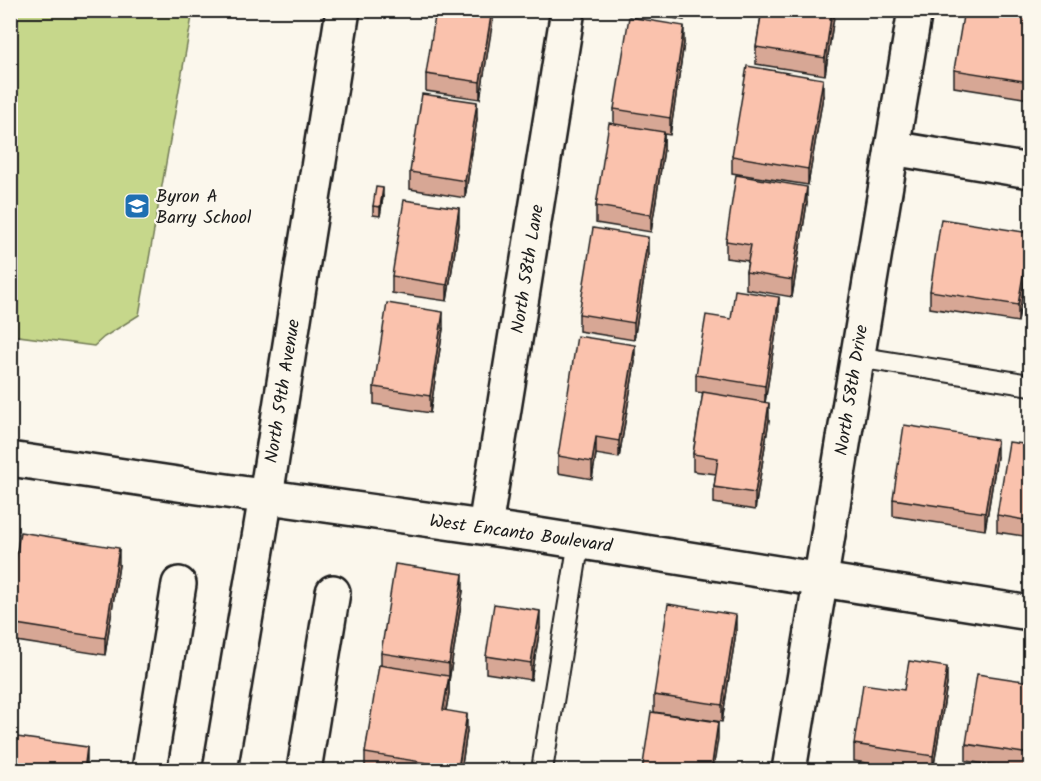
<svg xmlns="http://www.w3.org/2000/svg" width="1041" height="781" font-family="Kalam,sans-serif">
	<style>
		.green { fill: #c6d78b; stroke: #717a54; stroke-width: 1.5 }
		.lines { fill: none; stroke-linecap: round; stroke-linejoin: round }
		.lane-casing { stroke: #1c1c1c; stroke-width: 24 }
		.street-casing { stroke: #1c1c1c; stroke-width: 38 }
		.secondary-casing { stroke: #1c1c1c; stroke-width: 38 }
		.lane { stroke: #fbf7ec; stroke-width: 20 }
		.street { stroke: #fbf7ec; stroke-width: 33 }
		.secondary { stroke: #fbf7ec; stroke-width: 33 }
		.wall { fill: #d7a795; stroke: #1c1c1c; stroke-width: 1.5 }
		.shaded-wall { fill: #af8879; stroke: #1c1c1c; stroke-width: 1.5 }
		.building { fill: #fac2ad; stroke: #1c1c1c; stroke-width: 1.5 }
		.labels { text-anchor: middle; stroke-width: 4.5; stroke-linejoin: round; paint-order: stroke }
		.poi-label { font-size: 18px; fill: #1c1c1c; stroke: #fbf7ec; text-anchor: start }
		.street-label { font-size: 18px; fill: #1c1c1c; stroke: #fbf7ec }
	</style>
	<rect width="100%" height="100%" fill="#fbf7ec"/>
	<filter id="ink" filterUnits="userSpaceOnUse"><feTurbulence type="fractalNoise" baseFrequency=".0167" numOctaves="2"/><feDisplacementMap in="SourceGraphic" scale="12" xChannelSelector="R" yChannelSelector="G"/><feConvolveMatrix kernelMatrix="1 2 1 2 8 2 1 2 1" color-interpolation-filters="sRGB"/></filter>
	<g filter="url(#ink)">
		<!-- green -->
		<polygon class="green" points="11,10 193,11 139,315 104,337 94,346 11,335"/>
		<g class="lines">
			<!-- lane casing -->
			<g class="lane-casing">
				<g id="lane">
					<polyline points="857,357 1030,385"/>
					<polyline points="542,770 579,541"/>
				</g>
			</g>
			<!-- street casing -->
			<g class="street-casing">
				<g id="street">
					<polyline points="892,148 1030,171"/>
					<polyline points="485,527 568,10"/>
					<polyline points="149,770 179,584"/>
					<polyline points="304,770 333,592"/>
					<polyline points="789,770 915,10"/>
				</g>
			</g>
			<!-- secondary casing -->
			<g class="secondary-casing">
				<g id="secondary">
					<polyline points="10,459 198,487 538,535 1030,613"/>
					<polyline points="220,770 266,496 343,10"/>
				</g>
			</g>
			<!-- lane -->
			<use href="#lane" class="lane"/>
			<!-- street -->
			<use href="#street" class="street"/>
			<!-- secondary -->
			<use href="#secondary" class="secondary"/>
		</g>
		<!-- wall -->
		<g class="wall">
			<polygon points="494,10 480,99 426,91 426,74"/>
			<polygon points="628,10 685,10 684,20"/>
			<polygon points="762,10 835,10 825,75 756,64 756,47"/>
			<polygon points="1030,10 1030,99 954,87 954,70"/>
			<polygon points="684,43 670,135 664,134 664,149 651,232 596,223 596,206 614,124 614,109"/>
			<polygon points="823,96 808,185 732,173 732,156"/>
			<polygon points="477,119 465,198 410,189 410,172"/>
			<polygon points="383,197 380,216 373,215 373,206"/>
			<polygon points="807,203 792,297 746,289 746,272 748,261 726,258 726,241"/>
			<polygon points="459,225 447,301 392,293 392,276"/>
			<polygon points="1030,249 1018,322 930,308 930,291"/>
			<polygon points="648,254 634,340 579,331 579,314"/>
			<polygon points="779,314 765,402 769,420 755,510 714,503 714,487 716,474 693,471 693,454 703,393 696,392 696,375 731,319"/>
			<polygon points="443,329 430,413 374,404 374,387"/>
			<polygon points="635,362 619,458 596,454 592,479 558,473 558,456"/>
			<polygon points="1030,445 1030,537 997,532 997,515"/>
			<polygon points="997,457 985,530 893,516 893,499"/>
			<polygon points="119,565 105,655 10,640 10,594"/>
			<polygon points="463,591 449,681 449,693 446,710 467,731 461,771 366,771 365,770 365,753 381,665 381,653"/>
			<polygon points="540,628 531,680 486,673 486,656"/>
			<polygon points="736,632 722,722 654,712 654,695"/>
			<polygon points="1030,682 1030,771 966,761 966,744"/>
			<polygon points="947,684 933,771 916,771 854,761 854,744 904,690"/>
		</g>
		<!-- shaded-wall -->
		<g class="shaded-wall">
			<polygon points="492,10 494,10 494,14 480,99 480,82"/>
			<polygon points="832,10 835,10 825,75 825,58"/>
			<polygon points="684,26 684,43 670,135 670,118"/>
			<polygon points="823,79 823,96 808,185 808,169"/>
			<polygon points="477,102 477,119 465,198 465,181"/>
			<polygon points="664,132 664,149 651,232 651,215"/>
			<polygon points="807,187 807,203 792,297 792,280"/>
			<polygon points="383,188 383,197 380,216 380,207"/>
			<polygon points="459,208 459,225 447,301 447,285"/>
			<polygon points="1030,233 1030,249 1018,322 1018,305"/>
			<polygon points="648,237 648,254 634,340 634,323"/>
			<polygon points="779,297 779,314 765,403 765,386"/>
			<polygon points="443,312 443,329 430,413 430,396"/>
			<polygon points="635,345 635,362 619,458 619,441"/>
			<polygon points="769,403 769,420 755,510 755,493"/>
			<polygon points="596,437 596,454 592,479 592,462"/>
			<polygon points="997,440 997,457 985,530 985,513"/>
			<polygon points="119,548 119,565 105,655 105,638"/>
			<polygon points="463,574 463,591 449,681 449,664"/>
			<polygon points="540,611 540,628 531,680 531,663"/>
			<polygon points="736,615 736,632 722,722 722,705"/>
			<polygon points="947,667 947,684 933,771 933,756"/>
			<polygon points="449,676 449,693 443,727 443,710"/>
			<polygon points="467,714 467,731 461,771 458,771"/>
			<polygon points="718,722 718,739 713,771 711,771"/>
			<polygon points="87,747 87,771 84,771"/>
		</g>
		<!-- building -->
		<g class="building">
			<polygon points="436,10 492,10 480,82 426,74"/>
			<polygon points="762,10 832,10 825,58 756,47"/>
			<polygon points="964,10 1030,10 1030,82 954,70"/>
			<polygon points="629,17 684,26 670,118 614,109"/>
			<polygon points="747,66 823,79 808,169 732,156"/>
			<polygon points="422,94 477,102 465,181 410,172"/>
			<polygon points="609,123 664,132 651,215 596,206"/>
			<polygon points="736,175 807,187 792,280 746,272 751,245 726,241"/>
			<polygon points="376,187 383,188 380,207 373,206"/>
			<polygon points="404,200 459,208 447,285 392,276"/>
			<polygon points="941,219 1030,233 1018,305 930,291"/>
			<polygon points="593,228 648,237 634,323 579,314"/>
			<polygon points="735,290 779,297 765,386 696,375 706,315 731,319"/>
			<polygon points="387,303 443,312 430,396 374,387"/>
			<polygon points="577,336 635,345 619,441 596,437 592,462 558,456"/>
			<polygon points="703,392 769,403 755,493 714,487 718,458 693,454"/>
			<polygon points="904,425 997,440 985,513 893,499"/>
			<polygon points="1009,442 1030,445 1030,521 997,515"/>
			<polygon points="20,532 119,548 105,638 10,623 10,594"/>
			<polygon points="395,564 463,574 449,664 381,653"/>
			<polygon points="494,604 540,611 531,663 486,656"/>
			<polygon points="668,604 736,615 722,705 654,695"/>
			<polygon points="909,661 947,667 933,756 854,744 863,684 904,690"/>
			<polygon points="379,665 449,676 443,710 467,714 458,768 365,753"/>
			<polygon points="977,674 1030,682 1030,754 966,744"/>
			<polygon points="651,712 718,722 711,771 642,771"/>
			<polygon points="10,736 87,747 84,771 10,771"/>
			<polygon points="367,768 385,771 366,771"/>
		</g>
	</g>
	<!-- icons -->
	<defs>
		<g id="school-square" transform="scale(1.35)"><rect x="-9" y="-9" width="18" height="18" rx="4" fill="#1f6fb2" stroke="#fbf7ec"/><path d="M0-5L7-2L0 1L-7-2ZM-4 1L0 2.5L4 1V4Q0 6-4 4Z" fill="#fff"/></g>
	</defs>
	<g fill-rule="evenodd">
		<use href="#school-square" x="137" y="206"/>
	</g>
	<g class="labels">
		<!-- poi labels -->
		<g class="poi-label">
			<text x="156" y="202">Byron A<tspan x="156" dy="21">Barry School</tspan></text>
		</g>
		<!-- street labels -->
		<g class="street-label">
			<text transform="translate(527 269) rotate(-81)" y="6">North 58th Lane</text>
			<text transform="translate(851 390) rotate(-81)" y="6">North 58th Drive</text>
			<text transform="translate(282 391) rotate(-81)" y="6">North 59th Avenue</text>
			<text transform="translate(521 533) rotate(8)" y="6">West Encanto Boulevard</text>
		</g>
	</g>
	<!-- margin -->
	<rect width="1041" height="781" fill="none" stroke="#fbf7ec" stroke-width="36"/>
	<rect x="18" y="18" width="1005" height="745" fill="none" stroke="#1c1c1c" stroke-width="2" filter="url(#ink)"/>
</svg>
